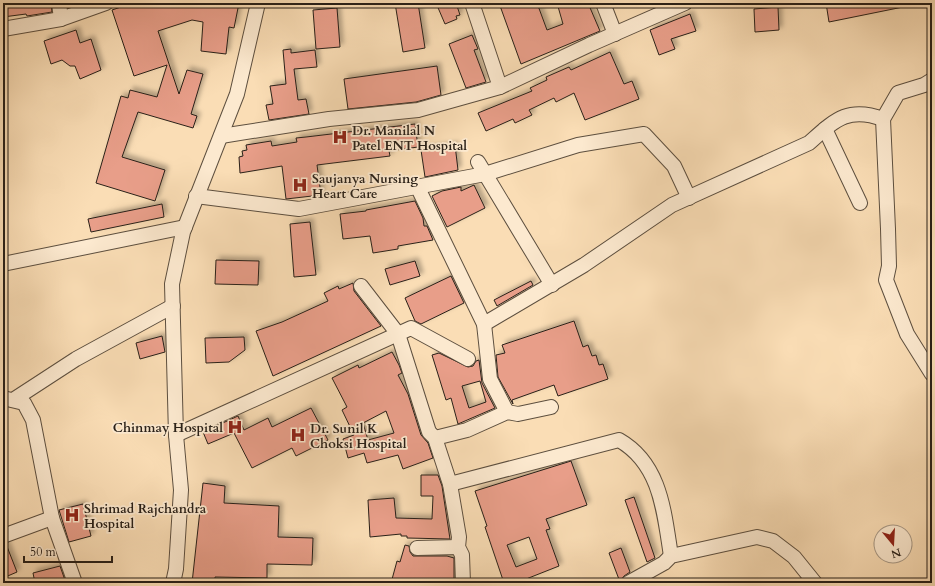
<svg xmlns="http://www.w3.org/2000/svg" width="935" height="586" font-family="Cardo,serif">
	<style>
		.building { fill: #e89e89; stroke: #292018; fill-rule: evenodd; filter: url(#shadow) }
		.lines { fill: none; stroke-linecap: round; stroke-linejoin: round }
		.minor-casing { stroke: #5d4f3f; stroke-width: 16 }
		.minor { stroke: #fce9cf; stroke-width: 14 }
		.labels { text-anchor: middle; stroke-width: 3.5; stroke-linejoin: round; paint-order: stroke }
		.poi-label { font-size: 13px; font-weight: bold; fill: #292018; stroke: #fce9cf; text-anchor: start }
	</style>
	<defs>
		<filter id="shadow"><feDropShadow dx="3.5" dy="-3.5" stdDeviation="2" flood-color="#0004"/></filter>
	</defs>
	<rect width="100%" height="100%" fill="#faddb5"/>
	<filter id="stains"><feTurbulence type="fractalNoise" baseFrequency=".005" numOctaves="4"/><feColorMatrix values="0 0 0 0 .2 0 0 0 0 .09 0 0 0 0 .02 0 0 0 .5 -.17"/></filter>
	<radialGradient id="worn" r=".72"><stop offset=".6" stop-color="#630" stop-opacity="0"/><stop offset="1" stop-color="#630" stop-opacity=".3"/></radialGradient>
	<!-- building -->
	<g class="building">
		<polygon points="3,3 51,3 52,12 27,16 26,14 3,17"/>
		<polygon points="133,3 239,3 234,28 229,27 226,54 201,51 203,22 192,20 158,31 179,94 187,70 203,74 191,114 197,116 193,128 138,112 122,157 165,170 155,201 96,183 121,96 128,98 130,90 157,97 167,65 134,76 112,10"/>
		<polygon points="395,3 418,3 425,48 403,52"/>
		<polygon points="436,3 456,3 460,15 456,16 457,19 445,24"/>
		<polygon points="499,3 537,3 547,30 563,24 557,3 588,3 600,31 521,64"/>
		<polygon points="826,3 903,3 903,7 829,22"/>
		<polygon points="778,7 779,30 755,32 754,9"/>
		<polygon points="337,8 340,47 316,49 313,10"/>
		<polygon points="690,14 696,31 671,39 675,49 659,55 650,30"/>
		<polygon points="76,30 80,43 91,39 101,70 80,79 75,66 70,66 62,60 51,64 44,41"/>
		<polygon points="472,35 478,49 474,50 486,82 466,88 449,44"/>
		<polygon points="291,49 291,53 315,50 317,67 294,69 298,100 306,99 309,114 269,120 266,105 273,104 270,86 286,84 283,50"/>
		<polygon points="610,52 624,84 632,81 639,99 585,120 574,93 556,102 554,98 529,110 532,115 515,123 513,119 486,131 478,113 532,91 530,88 547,80 546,77 569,67 571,70"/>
		<polygon points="437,66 441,95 416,102 348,109 344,79"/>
		<polygon points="415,124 418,147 389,151 390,156 317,165 321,195 286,199 282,166 240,173 239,157 243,156 242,151 247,150 246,145 271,141 272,146 297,142 296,138 306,137"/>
		<polygon points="455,145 458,170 425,177 421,150"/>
		<polygon points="474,185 485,208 447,227 432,196 442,191 461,187 461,191"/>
		<polygon points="415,201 423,218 424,226 427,226 433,240 398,246 398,249 373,253 370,236 343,239 340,214 366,211 366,210"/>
		<polygon points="162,204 164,217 91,232 88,219"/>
		<polygon points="310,222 316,275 294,277 290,224"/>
		<polygon points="216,260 259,261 258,285 215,284"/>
		<polygon points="415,261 420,276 390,285 385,269"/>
		<polygon points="451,276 464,303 421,324 415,321 405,298"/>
		<polygon points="531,281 533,285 497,306 494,300"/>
		<polygon points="353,283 354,291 381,326 273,376 256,331 282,322 328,301 324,293 338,286 339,289"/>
		<polygon points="574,321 583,347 588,345 592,356 596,355 599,365 603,364 608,379 558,396 554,385 512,400 513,404 498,377 496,355 505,353 502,345"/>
		<polygon points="162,336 165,352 140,359 136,343"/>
		<polygon points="244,337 245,350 229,362 206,363 205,338"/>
		<path d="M392 352 399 365 402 373 398 375 408 394 421 435 428 443 433 458 403 469 398 455 367 463 364 453 348 458 343 439 354 435 342 410 347 407 332 378 358 365 359 368ZM386 411 394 433 368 440 363 423Z"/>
		<path d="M439 353 468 367 473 366 476 361 479 360 482 383 495 408 458 424 451 398 446 400 432 355ZM480 381 486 402 469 408 462 386Z"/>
		<polygon points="311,408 328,440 296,456 292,448 252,468 234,433 208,444 203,432 238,416 244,430 268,418 272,427"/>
		<path d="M571 461 587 505 546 519 550 529 546 530 559 566 516 583H504L485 527 487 526 475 491ZM529 537 537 559 516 567 507 545Z"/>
		<polygon points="421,475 438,475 442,486 450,539 407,538 407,536 401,536 401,534 370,537 368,500 394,498 396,518 432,519 433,496 421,496"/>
		<polygon points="203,483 225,486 224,503 279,506 278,537 313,538 312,565 267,564 267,578 215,577 215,583 192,583"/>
		<polygon points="634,497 655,558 647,562 625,500"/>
		<polygon points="83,504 91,536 69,542 59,510"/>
		<polygon points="3,544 6,544 17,572 3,578"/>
		<polygon points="405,545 409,546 410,552 413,556 447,556 454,558 454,583 391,583 397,561 400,562"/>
		<polygon points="621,548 630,572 624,576 620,582 609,553"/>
		<polygon points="60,566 66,583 35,583 33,573"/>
	</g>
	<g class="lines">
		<!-- minor casing -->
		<g class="minor-casing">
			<g id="minor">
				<polyline points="59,3 61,19"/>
				<polyline points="472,3 500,87"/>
				<polyline points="603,3 615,34"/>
				<polyline points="3,29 61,19 106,3"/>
				<polyline points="932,80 924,85 898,93 883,119 888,229 889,266 886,280 907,334 932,374"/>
				<polyline points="825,129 860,203"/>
				<polyline points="221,136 329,119 418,110 500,87 589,45 685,3"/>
				<polyline points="478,162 552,285"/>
				<polyline points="417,186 484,324 490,379 507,412"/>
				<polyline points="196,196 299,209 485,174 578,145 644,134 674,166 689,198"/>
				<polyline points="3,264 185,227"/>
				<polyline points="361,286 398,334 429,432 435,438 450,484 459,537 458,547 462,555 463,583"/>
				<path d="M484 324 584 265 672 205 809 143C835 120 848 106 883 119"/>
				<polyline points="3,398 24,403 33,420 52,518 75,583"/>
				<polyline points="13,400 76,359 173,306"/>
				<polyline points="176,435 411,328 468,359"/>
				<polyline points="435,438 467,430 507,412 518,414 551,407"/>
				<path d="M450 484 619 440C661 464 664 512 671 556"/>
				<polyline points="3,536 52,518"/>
				<polyline points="417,548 458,547"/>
				<polyline points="173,583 176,569 181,490 176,435 172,284 183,232 237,94 258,3"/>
				<polyline points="628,583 664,563 671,556 757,537 773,541 794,557 815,583"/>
			</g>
		</g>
		<!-- minor -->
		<use href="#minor" class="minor"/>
	</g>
	<!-- icons -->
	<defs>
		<g id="hospital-bare" transform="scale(1.2)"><path d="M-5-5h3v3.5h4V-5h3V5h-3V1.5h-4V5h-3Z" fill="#8f2418" stroke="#fce9cf" stroke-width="2.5" paint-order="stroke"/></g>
	</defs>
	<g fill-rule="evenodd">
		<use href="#hospital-bare" x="340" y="137"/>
		<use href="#hospital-bare" x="300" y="185"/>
		<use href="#hospital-bare" x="235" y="427"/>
		<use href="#hospital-bare" x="298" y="435"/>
		<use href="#hospital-bare" x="72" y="515"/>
	</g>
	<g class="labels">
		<!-- poi labels -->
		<g class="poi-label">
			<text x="352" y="135">Dr. Manilal N<tspan x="352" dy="15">Patel ENT Hospital</tspan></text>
			<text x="312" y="183">Saujanya Nursing<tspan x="312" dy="15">Heart Care</tspan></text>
			<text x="223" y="432" text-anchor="end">Chinmay Hospital</text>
			<text x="310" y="433">Dr. Sunil K<tspan x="310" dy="15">Choksi Hospital</tspan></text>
			<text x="84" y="513">Shrimad Rajchandra<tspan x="84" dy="15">Hospital</tspan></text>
		</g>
	</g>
	<!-- margin -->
	<rect width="935" height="586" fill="none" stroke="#faddb5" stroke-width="16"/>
	<rect x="4" y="4" width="927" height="578" fill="none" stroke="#292018" stroke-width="2"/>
	<rect x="8" y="8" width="919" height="570" fill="none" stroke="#292018"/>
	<!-- north arrow -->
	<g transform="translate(893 544) rotate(162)"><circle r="19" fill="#fce9cf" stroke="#a89986"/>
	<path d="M0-3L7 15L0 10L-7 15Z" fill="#8f2418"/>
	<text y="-6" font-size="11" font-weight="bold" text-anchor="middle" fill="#292018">N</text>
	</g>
	<!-- scale -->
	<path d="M24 556v6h88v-6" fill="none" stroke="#292018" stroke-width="2"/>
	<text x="30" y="556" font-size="12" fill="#292018" stroke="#fce9cf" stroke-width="3" paint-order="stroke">50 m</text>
	<rect width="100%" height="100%" filter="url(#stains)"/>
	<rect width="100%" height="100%" fill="url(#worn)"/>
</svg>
